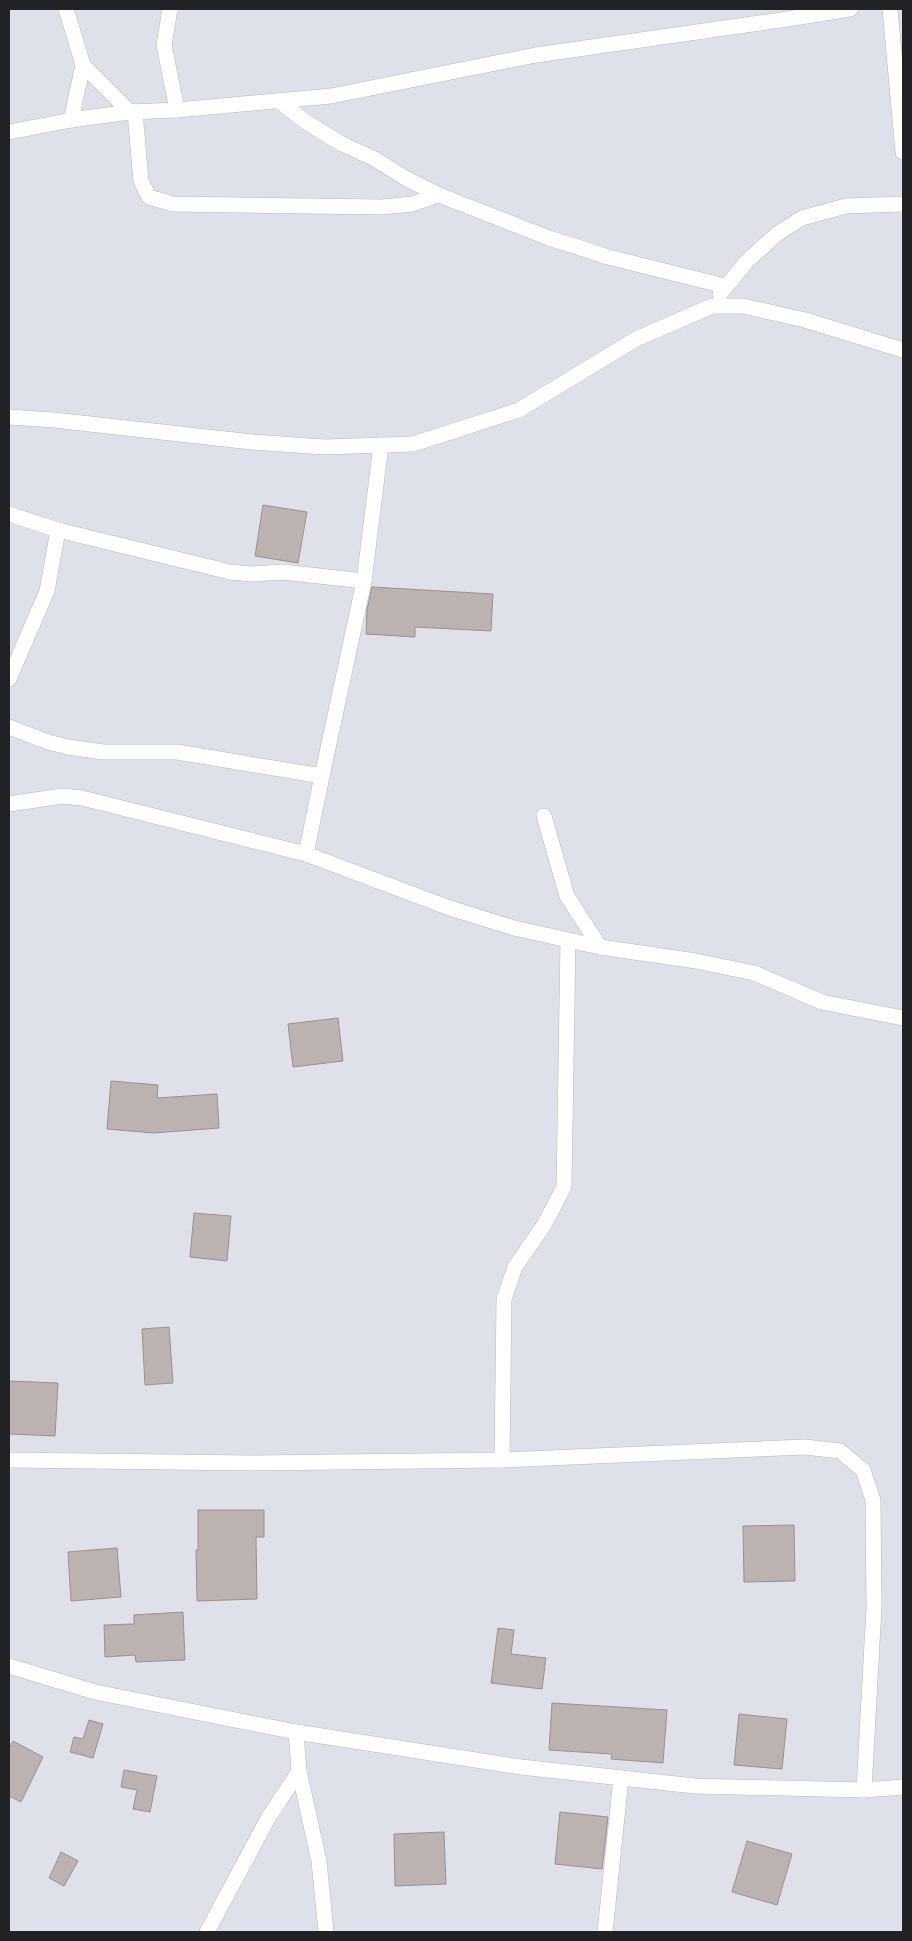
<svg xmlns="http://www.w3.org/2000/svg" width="912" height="1941" font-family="Quicksand,sans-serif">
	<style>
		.building { fill: #bcb3b0; stroke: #9a918e }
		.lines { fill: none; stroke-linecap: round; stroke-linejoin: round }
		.minor-casing { stroke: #b6b8c0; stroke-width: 16 }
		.minor { stroke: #fff; stroke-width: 15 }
	</style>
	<rect width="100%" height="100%" fill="#dee1e9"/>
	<!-- building -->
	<g class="building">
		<polygon points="263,505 307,512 298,563 255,556"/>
		<polygon points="372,587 493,594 491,631 415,627 415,637 366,634 367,610"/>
		<polygon points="338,1018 343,1061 293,1067 288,1024"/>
		<polygon points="111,1081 158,1085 157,1098 217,1094 219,1128 154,1133 107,1129"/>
		<polygon points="194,1213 231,1216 227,1261 190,1257"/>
		<polygon points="169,1327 173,1383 145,1385 142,1329"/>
		<polygon points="9,1381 58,1383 55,1436 9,1434"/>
		<polygon points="198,1510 264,1510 264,1537 256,1537 257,1599 197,1601 196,1550 198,1550"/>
		<polygon points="794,1525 795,1581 744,1582 743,1526"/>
		<polygon points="117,1548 121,1597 71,1601 68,1552"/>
		<polygon points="183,1612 185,1660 136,1662 135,1655 105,1657 104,1625 134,1624 134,1615"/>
		<polygon points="498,1628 514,1630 511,1654 546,1658 542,1689 491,1683"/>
		<polygon points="552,1703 667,1710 663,1763 611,1759 612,1754 549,1750"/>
		<polygon points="739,1714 787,1719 782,1769 734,1765"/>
		<polygon points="89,1720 103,1724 93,1758 70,1752 74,1737 83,1739"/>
		<polygon points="13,1741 43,1757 21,1802 9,1796 9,1749"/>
		<polygon points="124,1770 157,1776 150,1812 133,1809 137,1790 121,1787"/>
		<polygon points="560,1812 608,1817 602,1869 555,1864"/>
		<polygon points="444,1832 446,1884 395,1886 394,1834"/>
		<polygon points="747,1841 792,1854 777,1905 732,1892"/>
		<polygon points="61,1852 78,1861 64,1886 49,1878"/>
	</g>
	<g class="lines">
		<!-- minor casing -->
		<g class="minor-casing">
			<g id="minor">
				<polyline points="66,9 83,65"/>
				<polyline points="170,9 164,45 177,110"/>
				<polyline points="890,9 903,152"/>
				<polyline points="279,101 306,122 340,143 375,159 405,178 439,195 549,238 608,257 725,286"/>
				<polyline points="135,112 141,181 149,197 173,204 382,207 412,204 439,195"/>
				<polyline points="71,120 83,65 130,112"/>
				<polyline points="9,132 71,120 130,112 177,110 331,96 536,55 781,20 850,9"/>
				<polyline points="720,294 747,261 777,234 802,218 846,206 903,204"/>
				<polyline points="9,417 54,420 252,442 325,447 413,444 519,410 636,339 712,306 743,306 805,320 903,350"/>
				<polyline points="9,514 58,530 230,572 251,574 283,572 364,581 381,445"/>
				<polyline points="9,679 47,591 58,530"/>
				<polyline points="9,727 48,742 68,747 103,752 177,752 322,776 364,581"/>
				<polyline points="9,804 62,796 82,798 306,854 447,907 514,928 600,947 696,961 754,973 822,1002 903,1018"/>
				<polyline points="544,816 567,896 600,947"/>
				<polyline points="306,854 322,776"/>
				<polyline points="9,1460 252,1463 502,1460 805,1447 840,1451 863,1470 873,1500 874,1607 864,1790"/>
				<polyline points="502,1460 504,1299 515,1267 544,1225 564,1187 568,940"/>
				<polyline points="9,1666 95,1692 296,1732 521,1767 695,1786 864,1790 903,1787"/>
				<polyline points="296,1732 299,1771 319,1861 326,1932"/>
				<polyline points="207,1932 267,1820 299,1771"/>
				<polyline points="605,1932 621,1778"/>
			</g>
		</g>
		<!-- minor -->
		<use href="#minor" class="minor"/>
	</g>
	<!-- border -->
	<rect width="912" height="1941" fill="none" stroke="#212225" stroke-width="20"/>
</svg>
